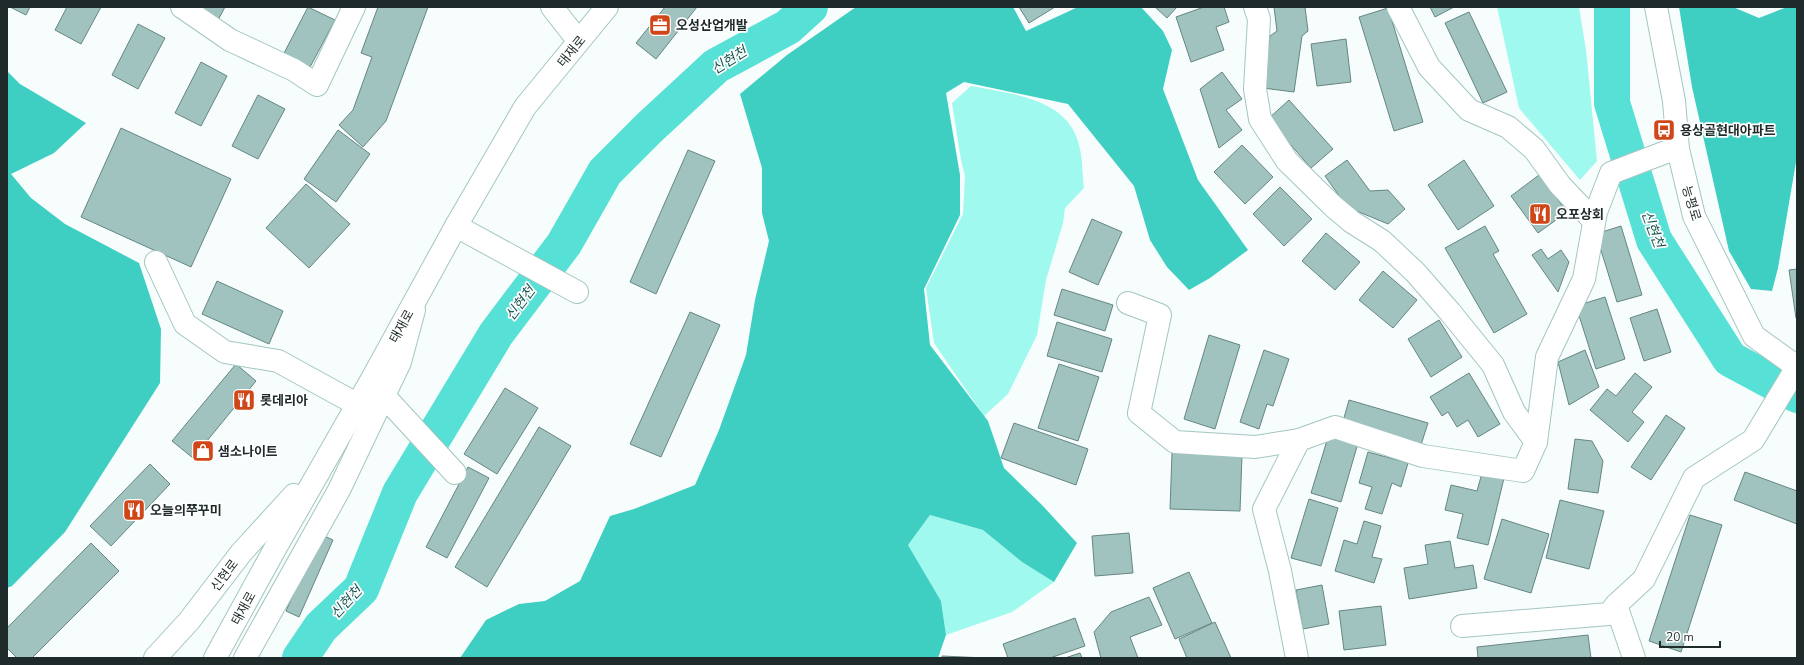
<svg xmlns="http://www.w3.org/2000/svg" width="1804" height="665" font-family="'Nunito Sans','Noto Sans KR',sans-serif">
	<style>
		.green { fill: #9ff9ef }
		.forest { fill: #3fcec2 }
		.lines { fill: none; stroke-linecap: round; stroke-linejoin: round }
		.river { stroke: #57e0d5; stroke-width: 36 }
		.building { fill: #a1c3bf; stroke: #658682 }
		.minor-casing { stroke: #a3c6c1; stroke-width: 24 }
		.major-casing { stroke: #a3c6c1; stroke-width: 24 }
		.minor { stroke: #fff; stroke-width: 22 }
		.major { stroke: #fff; stroke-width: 22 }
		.labels { text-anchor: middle; stroke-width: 3.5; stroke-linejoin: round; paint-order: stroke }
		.poi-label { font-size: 13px; font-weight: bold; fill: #1e2b2a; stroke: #fff; text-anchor: start }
		.street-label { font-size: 13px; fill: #1e2b2a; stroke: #fff }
		.water-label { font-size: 14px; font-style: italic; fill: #1b5550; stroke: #fff }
	</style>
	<rect width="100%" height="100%" fill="#f6fdfc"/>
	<!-- green -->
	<g class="green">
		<polygon points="1497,7 1579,7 1586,50 1597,161 1580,180 1519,108"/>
		<path d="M971 86C1011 94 1068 98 1079 145 1083 159 1082 174 1084 188L1065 208 1063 223 1046 280 1037 335 1008 394 984 416 934 343 926 288 963 214 965 176 961 160 952 103Z"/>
		<polygon points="930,515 983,530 1022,562 1054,582 1012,612 946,635 941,601 908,545"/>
	</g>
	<!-- forest -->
	<g class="forest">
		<polygon points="856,7 1013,7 1026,31 1078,7 1141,7 1163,31 1172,50 1163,89 1198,180 1248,250 1210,278 1189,290 1167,267 1150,240 1134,186 1068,104 964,82 946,93 960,175 960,215 924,289 930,345 988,421 1004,468 1042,505 1077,543 1054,582 1022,562 983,530 930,515 908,545 941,601 946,635 938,658 460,658 486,620 519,604 545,601 580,581 610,516 634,509 695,485 719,430 746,355 755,300 769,241 762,213 762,168 740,94 787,55"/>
		<polygon points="1679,7 1733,7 1759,18 1787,7 1797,7 1797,156 1778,268 1772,291 1751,289 1729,251 1692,87"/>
		<polygon points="7,71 20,84 86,123 54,153 11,174 31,198 65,224 139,263 161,329 160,383 65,532 12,586 7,588"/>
	</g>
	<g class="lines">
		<!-- river -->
		<g class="river">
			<polyline points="1612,7 1612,103 1654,240 1730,359 1797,395"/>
			<polyline points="300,658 321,627 361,589 400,493 496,334 564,244 605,172 649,128 716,66 788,27 810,7"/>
		</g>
	</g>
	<!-- building -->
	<g class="building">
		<polygon points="10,7 30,7 26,15"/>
		<polygon points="67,7 101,7 81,44 55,30"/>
		<polygon points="192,7 225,7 217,22"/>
		<polygon points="308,7 335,20 308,71 282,57"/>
		<polygon points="378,7 428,7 386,121 363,147 339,125 353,110 372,57 361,53"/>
		<polygon points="665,7 697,7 656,59 636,43"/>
		<polygon points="1019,7 1055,7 1029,23"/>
		<polygon points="1155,7 1177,7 1167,18"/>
		<polygon points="1204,7 1224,7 1229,22 1216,27 1224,50 1191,62 1176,17"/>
		<polygon points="1274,7 1305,7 1308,31 1302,36 1294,92 1263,88 1270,36 1277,31"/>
		<polygon points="1430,7 1454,7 1435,17"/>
		<polygon points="1388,8 1423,122 1394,131 1359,17"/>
		<polygon points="1469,12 1507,92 1483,103 1445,23"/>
		<polygon points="138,24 165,38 138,89 112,75"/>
		<polygon points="1346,39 1351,82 1317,86 1311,44"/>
		<polygon points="201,62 227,76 201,126 175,113"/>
		<polygon points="1222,72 1242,99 1226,110 1242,130 1219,148 1200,89"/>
		<polygon points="258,95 285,109 258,159 232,146"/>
		<polygon points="1289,100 1333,149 1311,168 1268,119"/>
		<polygon points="121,128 231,179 191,267 81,217"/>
		<polygon points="338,130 370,154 336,202 304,179"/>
		<polygon points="1242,145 1273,177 1245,204 1214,172"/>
		<polygon points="688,150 715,161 656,294 630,282"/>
		<polygon points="1347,160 1370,191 1388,190 1405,209 1388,224 1347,207 1325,176"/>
		<polygon points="1464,160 1494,206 1458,230 1428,185"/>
		<polygon points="1539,175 1567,212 1538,233 1511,196"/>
		<polygon points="306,184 350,224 309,268 266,228"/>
		<polygon points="1280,187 1312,219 1284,246 1253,214"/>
		<polygon points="1092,219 1122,232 1098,285 1069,272"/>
		<polygon points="1485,226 1499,251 1493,254 1527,314 1494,333 1445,248"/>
		<polygon points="1621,226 1642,295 1617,302 1596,234"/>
		<polygon points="1326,233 1360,262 1335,290 1302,261"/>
		<polygon points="1541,249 1548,259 1561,250 1569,262 1558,292 1532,255"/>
		<polygon points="1797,269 1797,318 1796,318 1789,270"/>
		<polygon points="1383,271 1417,300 1393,328 1359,300"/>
		<polygon points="217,281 283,311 269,344 202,314"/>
		<polygon points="1062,289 1113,305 1105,331 1054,315"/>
		<polygon points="1605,297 1625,359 1596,369 1576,306"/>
		<polygon points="1657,309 1671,352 1644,361 1630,318"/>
		<polygon points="690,312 720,325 661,457 630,444"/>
		<polygon points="1439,320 1462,357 1431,377 1408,339"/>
		<polygon points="1057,322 1112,339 1102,372 1047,356"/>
		<polygon points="1209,335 1240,345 1215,429 1184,419"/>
		<polygon points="1264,350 1289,359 1273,406 1267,404 1259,429 1240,422"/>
		<polygon points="1585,350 1599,387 1569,405 1558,362"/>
		<polygon points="236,364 256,381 193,458 172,441"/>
		<polygon points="1059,364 1099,377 1078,441 1038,428"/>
		<polygon points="1469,373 1500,424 1478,437 1468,420 1457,427 1448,412 1442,416 1430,397"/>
		<polygon points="1635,373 1652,387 1632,412 1644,422 1628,442 1590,410 1607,389 1616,396"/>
		<polygon points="505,388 538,408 497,474 464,454"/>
		<polygon points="1349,400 1428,423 1420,448 1342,425"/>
		<polygon points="1666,415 1685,428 1651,480 1631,467"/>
		<polygon points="1014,423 1088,449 1076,485 1001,458"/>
		<polygon points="539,427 571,446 487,587 455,567"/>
		<polygon points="1329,434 1358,443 1341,502 1311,493"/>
		<polygon points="1575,439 1592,441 1603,461 1598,493 1568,489"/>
		<polygon points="1368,452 1408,463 1401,487 1392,483 1382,514 1365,509 1372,487 1359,483"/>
		<polygon points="1172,453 1242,455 1240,511 1170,509"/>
		<polygon points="150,464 170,484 111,546 90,526"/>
		<polygon points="468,467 489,478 447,558 426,547"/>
		<polygon points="1745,472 1797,491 1797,524 1734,500"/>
		<polygon points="1482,473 1504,478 1488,545 1457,538 1463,514 1445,510 1451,485 1477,491"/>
		<polygon points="1309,499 1338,508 1321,566 1291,558"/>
		<polygon points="1560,500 1604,511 1589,569 1546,558"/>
		<polygon points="1690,515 1722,525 1681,652 1649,641"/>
		<polygon points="1502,519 1549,534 1531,593 1484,579"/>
		<polygon points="1364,521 1381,526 1372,557 1382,559 1374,583 1335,571 1344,540 1357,544"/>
		<polygon points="1129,533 1133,573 1095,576 1092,536"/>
		<polygon points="320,534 333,540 299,617 286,611"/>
		<polygon points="1450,541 1455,568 1473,565 1477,588 1409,599 1404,568 1428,564 1425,545"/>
		<polygon points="91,543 119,571 32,658 17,658 7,648 7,628"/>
		<polygon points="1189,572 1212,623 1175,639 1153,588"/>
		<polygon points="1322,585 1329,624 1303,629 1296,590"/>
		<polygon points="1149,597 1162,625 1130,637 1138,658 1101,658 1094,632 1111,612"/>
		<polygon points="1381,606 1386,645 1344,650 1339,611"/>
		<polygon points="1075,618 1085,646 1050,658 1008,658 1003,644"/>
		<polygon points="1215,622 1231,658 1187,658 1179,639"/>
		<polygon points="1588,635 1591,658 1478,658 1477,647"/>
		<polygon points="1080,653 1082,658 1065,658"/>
		<polygon points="942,656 985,658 942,658"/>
	</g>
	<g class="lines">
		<!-- minor casing -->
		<g class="minor-casing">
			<g id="minor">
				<polyline points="182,7 230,40 294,70 317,85 354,7"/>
				<polyline points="552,7 573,34"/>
				<polyline points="1255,7 1259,19 1255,89 1260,119 1287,161 1334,207 1352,222 1382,241 1415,272 1450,312 1493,365 1514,412 1536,442"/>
				<polyline points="1398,7 1429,67 1469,110 1508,127 1534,149 1560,185 1594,221"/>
				<polyline points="456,226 577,292"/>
				<polyline points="156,262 185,324 225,352 278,361 349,400"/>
				<polyline points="1128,303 1160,315 1139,413 1175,442 1255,447 1299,440"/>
				<polyline points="384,396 455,473"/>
				<polyline points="1616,605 1634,658"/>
				<polyline points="1462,626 1609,614 1616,605 1644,579 1694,478 1753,440 1797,367"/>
				<polyline points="245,658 339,490 400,362 414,310"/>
				<polyline points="1297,658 1280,571 1264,509 1299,440 1335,427 1423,456 1523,471 1536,442 1547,357 1584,279 1596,212 1611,173 1666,152 1678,149"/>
			</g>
		</g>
		<!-- major casing -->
		<g class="major-casing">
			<g id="major">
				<polyline points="1656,7 1674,101 1678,149 1694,216 1754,336 1797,367"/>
				<polyline points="155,658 189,621 241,553 294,495"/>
				<polyline points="215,658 276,547 372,379 456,226 525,107 607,7"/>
			</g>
		</g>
		<!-- minor -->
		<use href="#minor" class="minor"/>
		<!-- major -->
		<use href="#major" class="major"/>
	</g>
	<!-- icons -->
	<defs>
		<g id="office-square" transform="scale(1.15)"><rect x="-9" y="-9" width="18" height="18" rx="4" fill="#cf4719" stroke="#fff"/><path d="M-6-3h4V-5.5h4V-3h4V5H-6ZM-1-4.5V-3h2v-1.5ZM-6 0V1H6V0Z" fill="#fff"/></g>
		<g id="bus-square" transform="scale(1.15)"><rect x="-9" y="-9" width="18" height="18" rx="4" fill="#cf4719" stroke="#fff"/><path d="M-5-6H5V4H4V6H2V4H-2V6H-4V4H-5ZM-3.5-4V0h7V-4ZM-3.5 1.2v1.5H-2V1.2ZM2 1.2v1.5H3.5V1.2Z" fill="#fff"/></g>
		<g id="restaurant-square" transform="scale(1.15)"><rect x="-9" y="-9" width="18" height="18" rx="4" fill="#cf4719" stroke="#fff"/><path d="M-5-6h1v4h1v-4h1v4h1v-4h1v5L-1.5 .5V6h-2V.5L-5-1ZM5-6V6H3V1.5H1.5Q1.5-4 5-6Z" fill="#fff"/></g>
		<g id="shop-square" transform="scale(1.15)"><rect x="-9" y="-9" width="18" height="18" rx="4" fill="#cf4719" stroke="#fff"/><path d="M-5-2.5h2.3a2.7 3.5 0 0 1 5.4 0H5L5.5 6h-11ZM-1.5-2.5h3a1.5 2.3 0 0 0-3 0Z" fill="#fff"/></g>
	</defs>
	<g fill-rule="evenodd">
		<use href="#office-square" x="660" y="25"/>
		<use href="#bus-square" x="1664" y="130"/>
		<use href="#restaurant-square" x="1540" y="214"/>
		<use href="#restaurant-square" x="244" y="400"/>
		<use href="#shop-square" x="203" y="451"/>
		<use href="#restaurant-square" x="134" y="510"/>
	</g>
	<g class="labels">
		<!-- poi labels -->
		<g class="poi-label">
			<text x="676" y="30">오성산업개발</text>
			<text x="1680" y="135">용상골현대아파트</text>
			<text x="1556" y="219">오포상회</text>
			<text x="260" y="405">롯데리아</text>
			<text x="218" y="456">샘소나이트</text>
			<text x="150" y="515">오늘의쭈꾸미</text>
		</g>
		<!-- street labels -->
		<g class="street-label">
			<text transform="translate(571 51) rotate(-51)" y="5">태재로</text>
			<text transform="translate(1692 203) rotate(73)" y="5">능평로</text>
			<text transform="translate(401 326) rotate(-61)" y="5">태재로</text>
			<text transform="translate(224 575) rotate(-53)" y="5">신현로</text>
			<text transform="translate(243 608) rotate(-61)" y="5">태재로</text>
		</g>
		<!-- water labels -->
		<g class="water-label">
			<text transform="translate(729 60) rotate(-32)" y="5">신현천</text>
			<text transform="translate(1653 229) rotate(69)" y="5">신현천</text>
			<text transform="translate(520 303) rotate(-53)" y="5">신현천</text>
			<text transform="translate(346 602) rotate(-47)" y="5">신현천</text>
		</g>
	</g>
	<!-- border -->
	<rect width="1804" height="665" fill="none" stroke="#1e2b2a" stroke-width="16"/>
	<!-- scale -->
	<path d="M1660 641v6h60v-6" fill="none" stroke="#1e2b2a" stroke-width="2"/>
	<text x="1666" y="641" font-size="12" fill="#1e2b2a" stroke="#ffffff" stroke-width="3" paint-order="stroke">20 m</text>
</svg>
